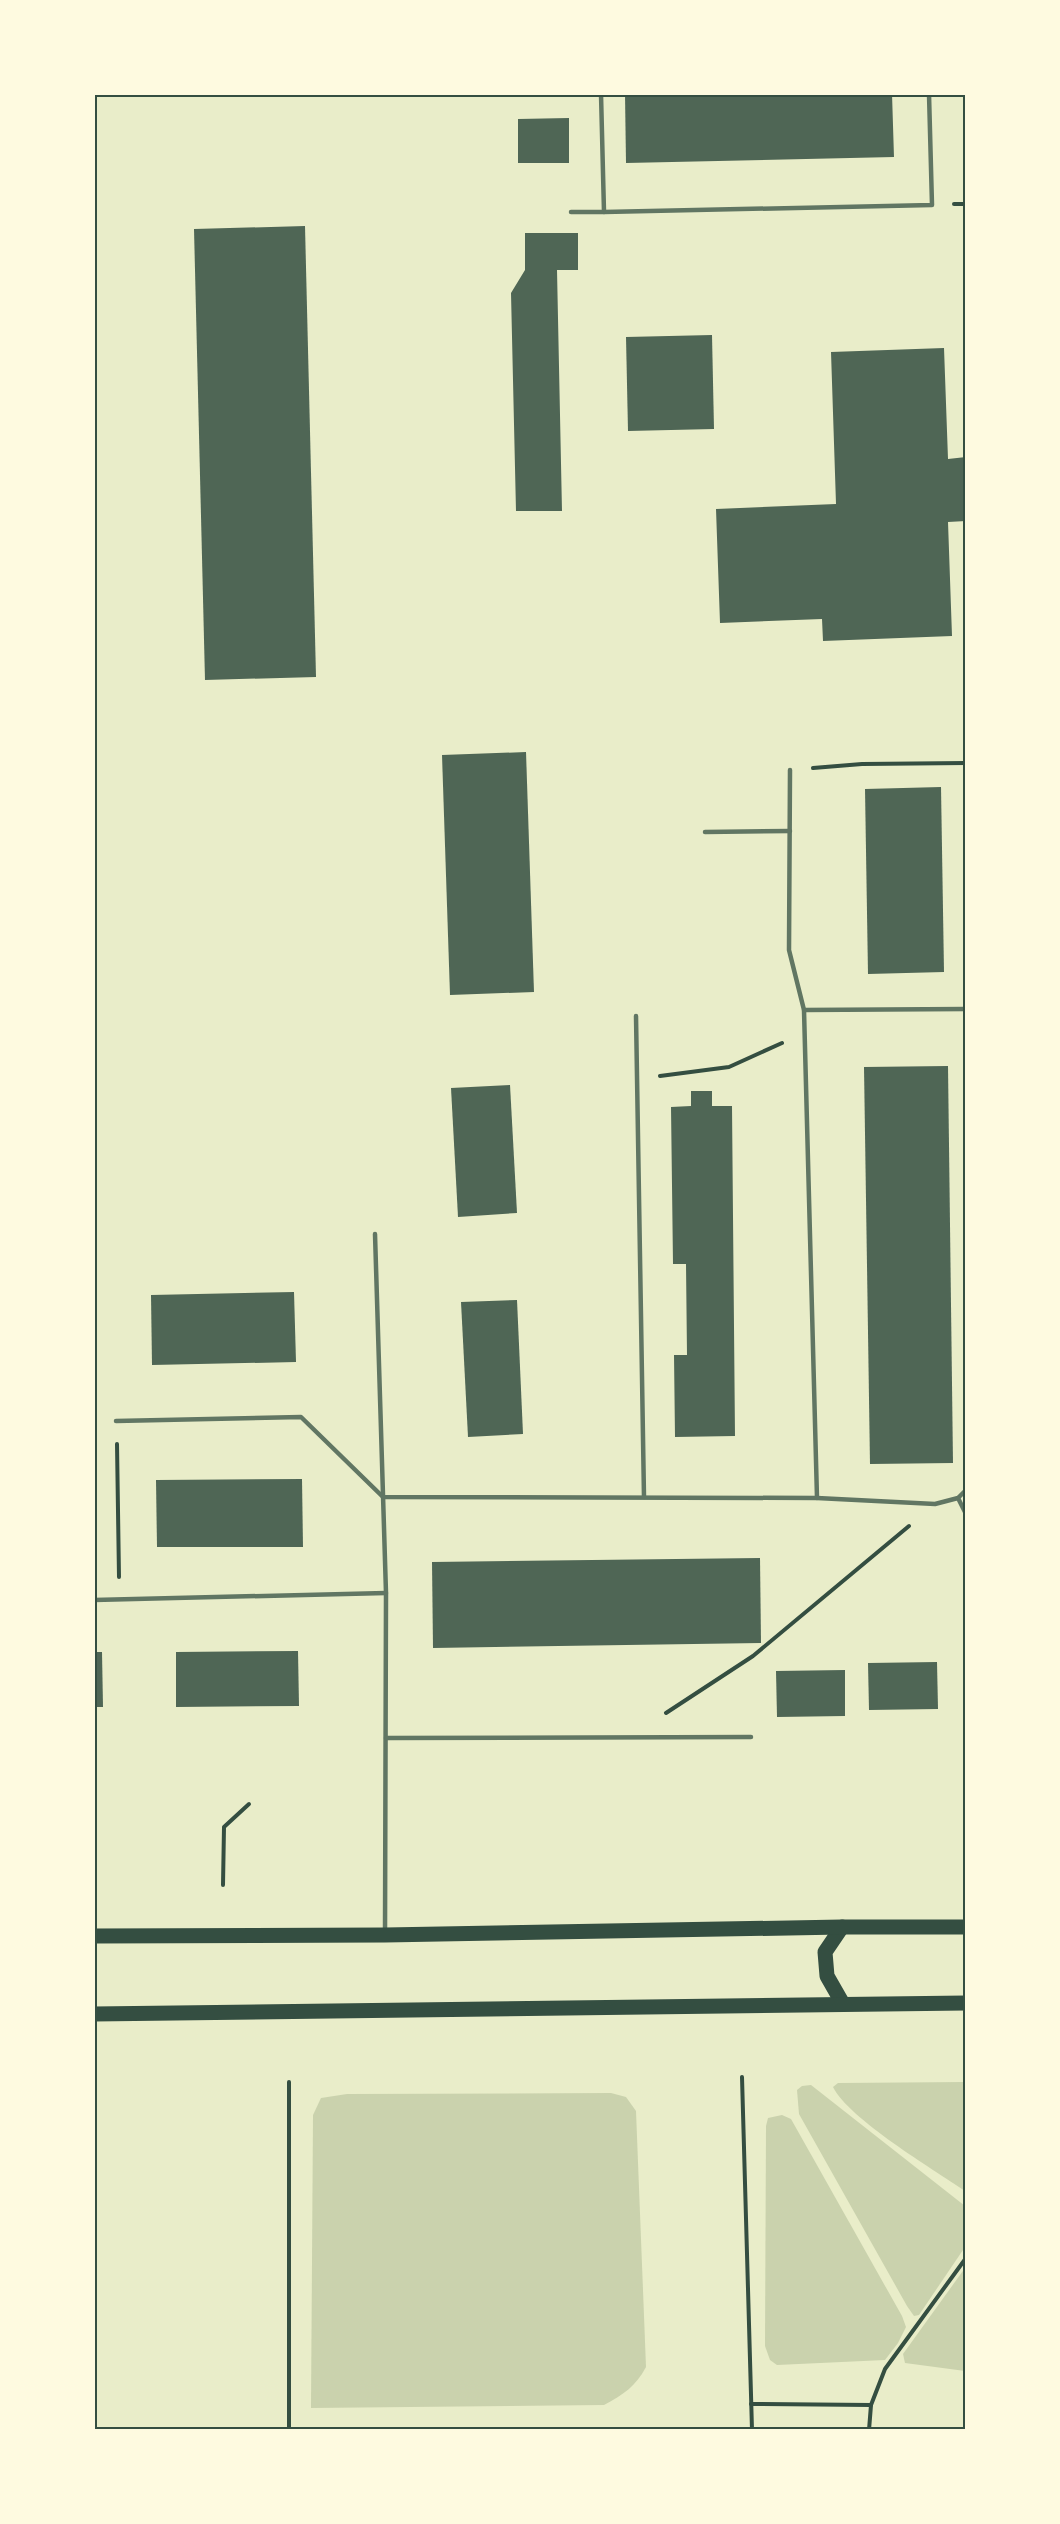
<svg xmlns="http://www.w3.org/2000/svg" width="1060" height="2524" font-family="'Times New Roman',serif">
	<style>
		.green { fill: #cad2ad }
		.building { fill: #4f6655 }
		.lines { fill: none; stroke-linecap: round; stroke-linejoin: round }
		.path { stroke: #344e41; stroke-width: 4 }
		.service { stroke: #617663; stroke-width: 4.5 }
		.primary { stroke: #344e41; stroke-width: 15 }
		.neatline { fill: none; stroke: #344e41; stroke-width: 2 }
	</style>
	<rect width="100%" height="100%" fill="#e9edc9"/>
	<!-- green -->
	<g class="green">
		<path d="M965 2082V2191C933 2169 849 2119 833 2087L838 2083Z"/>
		<polygon points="811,2085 965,2206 965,2247 919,2315 914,2316 907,2306 799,2114 797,2090 802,2086"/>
		<path d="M611 2093 626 2097 636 2111 646 2367C636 2386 623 2395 604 2405L311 2408 313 2115 321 2098 347 2094Z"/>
		<polygon points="782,2115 791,2119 902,2316 906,2327 898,2343 885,2360 777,2365 770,2360 765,2346 766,2126 768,2118"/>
		<polygon points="965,2268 965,2371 905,2363 903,2354"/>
	</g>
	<!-- building -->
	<g class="building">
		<polygon points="625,94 892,94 894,157 626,163"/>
		<polygon points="569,118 569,163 518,163 518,119"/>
		<polygon points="305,226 316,677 205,680 194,229"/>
		<polygon points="525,233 578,233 578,270 557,270 562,511 516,511 511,293 525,270"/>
		<polygon points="712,335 714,429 628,431 626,337"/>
		<polygon points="944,348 948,459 966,457 966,521 948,522 952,636 823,641 822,619 720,623 716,509 836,504 831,352"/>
		<polygon points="526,752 534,992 450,995 442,755"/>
		<polygon points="941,787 944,972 868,974 865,789"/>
		<polygon points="948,1066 953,1463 870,1464 864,1067"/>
		<polygon points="510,1085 517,1213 458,1217 451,1088"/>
		<polygon points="691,1091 712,1091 712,1106 732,1106 735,1436 675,1437 674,1355 687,1355 686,1264 673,1264 671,1107 691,1106"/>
		<polygon points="294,1292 296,1362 152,1365 151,1295"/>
		<polygon points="517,1300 523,1434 468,1437 461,1302"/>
		<polygon points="302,1479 303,1547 157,1547 156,1480"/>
		<polygon points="760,1558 761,1643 433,1648 432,1562"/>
		<polygon points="298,1651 299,1706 176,1707 176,1652"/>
		<polygon points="94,1652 102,1652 103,1707 94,1707"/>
		<polygon points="937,1662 938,1709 869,1710 868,1663"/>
		<polygon points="845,1670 845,1716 777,1717 776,1671"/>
	</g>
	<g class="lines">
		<!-- path -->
		<g class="path">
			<polyline points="954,204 966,204"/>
			<polyline points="813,768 862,764 966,763"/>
			<polyline points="660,1076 729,1067 782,1043"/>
			<polyline points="117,1444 119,1577"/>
			<polyline points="666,1713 753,1656 909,1526"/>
			<polyline points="223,1885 224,1827 249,1804"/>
			<polyline points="742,2077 752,2430"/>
			<polyline points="289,2082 289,2430"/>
			<polyline points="751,2404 871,2405"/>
			<polyline points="869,2430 871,2405 885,2369 966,2258"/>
		</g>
		<!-- service -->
		<g class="service">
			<polyline points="601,94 604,212 932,205 929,94"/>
			<polyline points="571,212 604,212"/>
			<polyline points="790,770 789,950 804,1010 817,1498"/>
			<polyline points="705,832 790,831"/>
			<polyline points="804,1010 966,1009"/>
			<polyline points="636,1016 644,1497"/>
			<polyline points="375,1234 386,1593 385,1933"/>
			<polyline points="116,1421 301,1417 383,1497 817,1498 935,1504 958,1498 966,1490"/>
			<polyline points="958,1498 966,1514"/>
			<polyline points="94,1600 386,1593"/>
			<polyline points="386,1738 751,1737"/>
		</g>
		<!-- primary -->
		<g class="primary">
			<polyline points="842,1927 825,1952 827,1976 843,2004"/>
			<polyline points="94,1936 385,1935 842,1927 966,1927"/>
			<polyline points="94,2014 966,2003"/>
		</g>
	</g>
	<!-- border -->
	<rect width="1060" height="2524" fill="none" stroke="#fefae0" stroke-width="192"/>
	<rect x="96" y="96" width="868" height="2332" class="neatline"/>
</svg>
